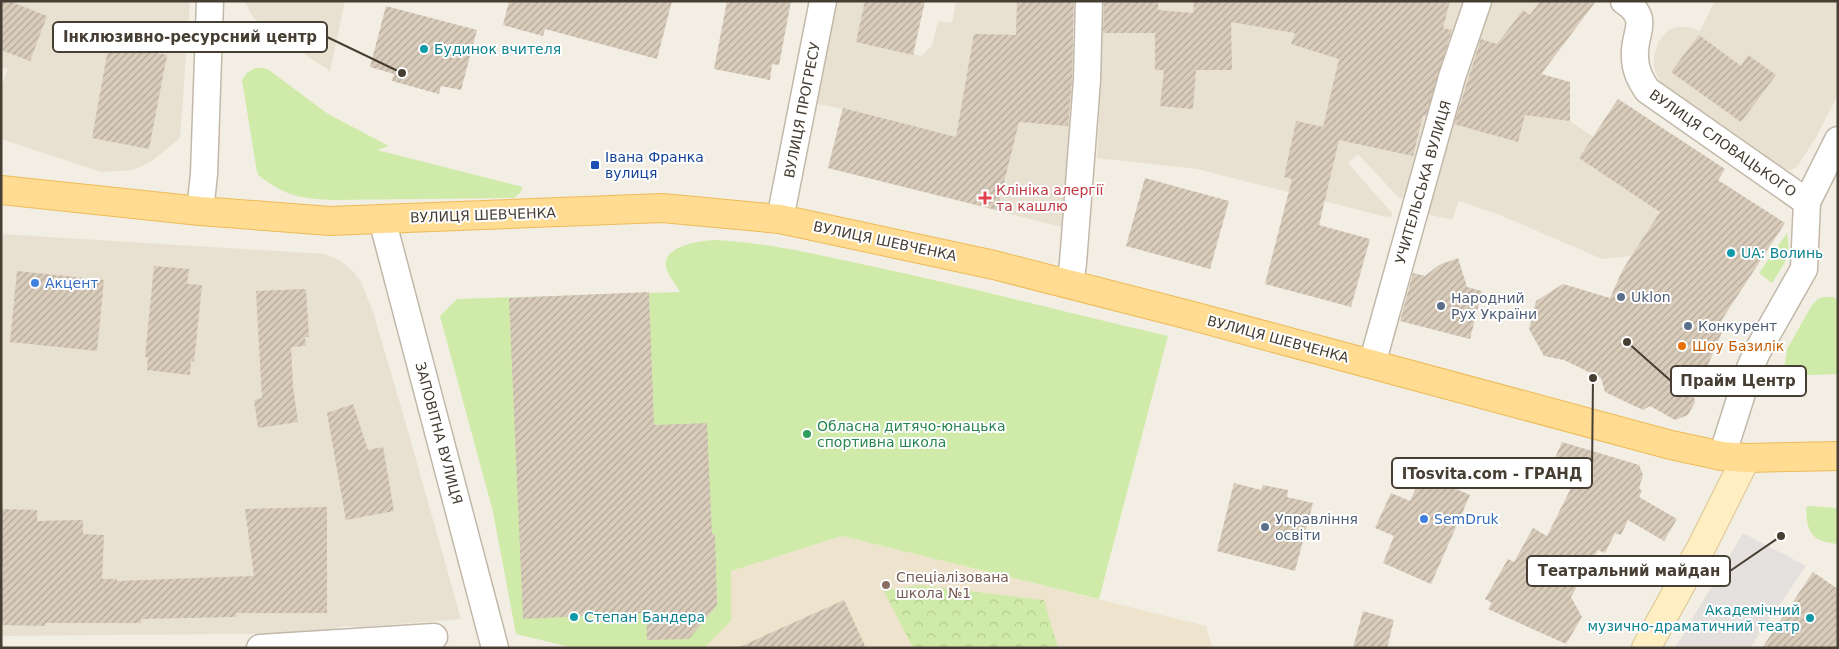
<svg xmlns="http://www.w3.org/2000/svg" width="1839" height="649" font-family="'DejaVu Sans',sans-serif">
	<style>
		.residential { fill: #e8e0d1 }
		.education { fill: #eee3cc }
		.green { fill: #d0eba9 }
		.forest { fill: url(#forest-crowns) }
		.parking { fill: #e3e0dd }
		.building { fill: url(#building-hatch) }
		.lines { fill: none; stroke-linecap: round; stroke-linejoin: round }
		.minor-casing { stroke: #c2b8a9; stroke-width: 29 }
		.secondary-casing { stroke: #dac492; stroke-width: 30 }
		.primary-casing { stroke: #edbb59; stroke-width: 30 }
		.minor { stroke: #fff; stroke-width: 26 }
		.secondary { stroke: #ffeec2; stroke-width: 28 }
		.primary { stroke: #ffdc91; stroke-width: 28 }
		.culture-dot { fill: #0f9aa8; stroke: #fff; stroke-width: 2 }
		.transit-dot { fill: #1a4fb4; stroke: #fff; stroke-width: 2 }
		.health-dot { fill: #e0444e; stroke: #fff; stroke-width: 2 }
		.shop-dot { fill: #3f7fe0; stroke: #fff; stroke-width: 2 }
		.service-dot { fill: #5c6f8a; stroke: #fff; stroke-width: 2 }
		.food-dot { fill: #e8710a; stroke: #fff; stroke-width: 2 }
		.leisure-dot { fill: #2e9e5b; stroke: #fff; stroke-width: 2 }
		.education-dot { fill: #8d6e63; stroke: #fff; stroke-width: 2 }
		.labels { text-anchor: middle; stroke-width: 4; stroke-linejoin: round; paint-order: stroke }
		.culture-label { font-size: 14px; fill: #0d838f; stroke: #fff; text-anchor: start }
		.street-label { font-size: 14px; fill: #463e33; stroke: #fff }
		.transit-label { font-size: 14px; fill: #164399; stroke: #fff; text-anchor: start }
		.health-label { font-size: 14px; fill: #be3a42; stroke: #fff; text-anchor: start }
		.shop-label { font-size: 14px; fill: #366cbe; stroke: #fff; text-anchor: start }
		.service-label { font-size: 14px; fill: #4e5e75; stroke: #fff; text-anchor: start }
		.food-label { font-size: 14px; fill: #c56008; stroke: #fff; text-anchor: start }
		.leisure-label { font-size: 14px; fill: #27864d; stroke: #fff; text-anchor: start }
		.education-label { font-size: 14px; fill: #785e54; stroke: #fff; text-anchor: start }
		.leader { fill: none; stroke: #463e33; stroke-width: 2 }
		.callout-dot { fill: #463e33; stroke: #fff; stroke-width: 2 }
		.callout { fill: #fff; stroke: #463e33; stroke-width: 2 }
		.callout-label { font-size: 15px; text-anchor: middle; font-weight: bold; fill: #463e33 }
	</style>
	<defs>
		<pattern id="forest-crowns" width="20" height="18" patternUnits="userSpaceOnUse" patternTransform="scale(1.25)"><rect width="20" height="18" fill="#d0eba9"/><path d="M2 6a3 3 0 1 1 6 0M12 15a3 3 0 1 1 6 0" fill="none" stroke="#b4cb92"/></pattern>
		<pattern id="building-hatch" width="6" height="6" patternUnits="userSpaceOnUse" patternTransform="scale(1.25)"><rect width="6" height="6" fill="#d9ccbb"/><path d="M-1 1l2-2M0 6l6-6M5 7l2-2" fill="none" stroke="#b2a799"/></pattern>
	</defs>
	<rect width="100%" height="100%" fill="#f3eee4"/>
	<!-- residential -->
	<g class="residential">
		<polygon points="1,1 190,1 180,138 152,161 133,170 101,172 1,139 1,88 8,69 1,67"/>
		<polygon points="244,1 345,1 330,71 263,27 253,17"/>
		<polygon points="835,1 925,1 913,54 922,56 932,45 938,21 952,23 956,1 1068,1 1067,50 1074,50 1071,127 1062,227 828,168 843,109 817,104 825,48"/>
		<polygon points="1099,1 1468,1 1457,39 1442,35 1445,51 1441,68 1401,59 1435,86 1412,173 1409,194 1400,199 1358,154 1348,163 1392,213 1391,218 1197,169 1097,158 1101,81"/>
		<polygon points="1488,1 1591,1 1594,4 1542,74 1570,82 1570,121 1593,137 1618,99 1725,169 1710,192 1658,210 1659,214 1632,256 1602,259 1500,215 1459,201 1452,220 1427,214 1460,79"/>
		<polygon points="1715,1 1838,1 1838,95 1815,139 1797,167 1791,170 1782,169 1664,88 1658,78 1654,67 1654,55 1659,41 1668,30 1677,27 1688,27 1700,31"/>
		<polygon points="1,234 325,254 339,260 352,270 361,282 373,312 406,424 461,619 361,627 350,626 338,627 325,633 1,636"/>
	</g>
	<!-- education -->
	<polygon class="education" points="842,536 1206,626 1212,648 704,648 731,621 731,571"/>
	<!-- green -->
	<g class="green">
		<path d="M255 68H263L269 70 328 114 389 146 377 150 523 187 520 193 514 198 331 200C297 198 287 196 259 176L257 172 242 80 247 73Z"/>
		<path d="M1787 233C1792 256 1784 264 1772 283L1759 273Z"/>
		<path d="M714 240C768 242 822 256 875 267 973 288 1070 313 1168 336L1099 599 842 536 731 571V621L704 648H574L516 634 493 512 440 316 457 299 680 292C676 284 668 276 666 267 662 246 699 241 714 240Z"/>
		<polygon points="1823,297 1833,297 1838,300 1838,374 1783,376 1787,349 1812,305 1818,299"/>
		<path d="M1808 506 1838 508V544C1811 541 1807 533 1806 508Z"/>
	</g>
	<!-- forest -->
	<polygon class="forest" points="919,585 1044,600 1058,648 913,648 884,591"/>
	<!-- parking -->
	<polygon class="parking" points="1743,533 1806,566 1750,648 1675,648"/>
	<!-- building -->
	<g class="building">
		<polygon points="1,1 9,1 47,16 30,61 1,50"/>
		<polygon points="509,1 672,1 657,59 545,29 543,36 503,25"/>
		<polygon points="727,1 791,1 779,65 772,64 770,80 714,69"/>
		<polygon points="865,1 925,1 913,55 856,42"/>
		<polygon points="1017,1 1074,1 1072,79 1068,126 1019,122 997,210 828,168 843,108 956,137 974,34 1016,35"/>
		<polygon points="1104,1 1158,1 1158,10 1193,13 1194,1 1450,1 1443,28 1452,30 1426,116 1423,115 1413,156 1339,140 1319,225 1370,239 1351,307 1265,284 1292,179 1284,177 1296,121 1323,127 1339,59 1291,44 1295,33 1231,22 1232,70 1196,70 1193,109 1160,106 1164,70 1155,70 1155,33 1103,33"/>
		<polygon points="1540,1 1596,1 1541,74 1570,82 1570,121 1525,115 1518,142 1454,124 1481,39 1497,44 1523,10 1530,15"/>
		<polygon points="386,6 477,30 461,90 441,86 439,94 392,81 394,74 370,67"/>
		<polygon points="1699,35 1741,66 1748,55 1776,75 1741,122 1671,72"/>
		<polygon points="109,44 167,55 149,149 92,138"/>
		<polygon points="1618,99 1725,169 1718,180 1785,223 1721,321 1726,323 1694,397 1695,402 1688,415 1675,420 1650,406 1643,410 1605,392 1601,378 1564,360 1544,356 1529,329 1536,301 1563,284 1610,298 1623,269 1660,212 1579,158"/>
		<polygon points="1145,178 1229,201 1210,269 1126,246"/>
		<polygon points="1458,258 1467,287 1482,291 1470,339 1400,321 1413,273 1425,276 1439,265"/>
		<polygon points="154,266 189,269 187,284 202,285 194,362 191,361 190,375 147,370 148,357 145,357"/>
		<polygon points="17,271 104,280 97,351 10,342"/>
		<polygon points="306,289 309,337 305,337 306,346 291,347 293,387 298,422 258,428 254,400 262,398 256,291"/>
		<polygon points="649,292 654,425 707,423 712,534 715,534 717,605 689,639 647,640 646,613 523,619 509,298"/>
		<polygon points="353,404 368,450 383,447 394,511 346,520 327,413"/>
		<polygon points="1562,442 1639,465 1643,475 1639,488 1642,491 1639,497 1677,519 1664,541 1628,520 1621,535 1615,533 1605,553 1598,550 1571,597 1582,617 1566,644 1488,609 1492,603 1485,599 1508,559 1514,562 1533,528 1547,536 1575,480 1551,467"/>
		<polygon points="1422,474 1470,495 1431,584 1383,563 1394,536 1375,528 1391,493 1410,501"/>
		<polygon points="1234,483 1261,490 1263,485 1288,490 1287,497 1313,503 1295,571 1217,551"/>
		<polygon points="327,507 327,613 236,613 236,617 141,619 141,623 45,623 45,626 1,625 3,566 1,566 1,509 37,510 37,521 83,520 83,534 104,535 102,579 117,579 117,581 254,576 245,509"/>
		<polygon points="1813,572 1838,589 1838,648 1762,648"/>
		<polygon points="844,600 866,648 737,648"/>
		<polygon points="1363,611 1394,620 1387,648 1353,648"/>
	</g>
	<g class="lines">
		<!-- minor casing -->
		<g class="minor-casing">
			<g id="minor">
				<path d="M1624 1C1652 20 1633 32 1635 57 1635 70 1640 79 1647 90L1807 202 1804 269 1757 352 1750 368 1722 456"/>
				<polyline points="1807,202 1838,140"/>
				<polyline points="200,211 204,174 210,1"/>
				<polyline points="382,219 495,648"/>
				<polyline points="780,219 823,1"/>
				<polyline points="1070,284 1073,263 1087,80 1089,1"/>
				<polyline points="1372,364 1452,77 1478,1"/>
				<polyline points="260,648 434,637"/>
			</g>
		</g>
		<!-- secondary casing -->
		<g class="secondary-casing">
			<polyline id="secondary" points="1646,648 1701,548 1746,458"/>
		</g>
		<!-- primary casing -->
		<g class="primary-casing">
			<polyline id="primary" points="1,190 200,211 330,221 662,208 780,219 994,265 1189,315 1671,445 1722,456 1746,458 1838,456"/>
		</g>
		<!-- minor -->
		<use href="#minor" class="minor"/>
		<!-- secondary -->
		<use href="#secondary" class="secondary"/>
		<!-- primary -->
		<use href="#primary" class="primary"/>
	</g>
	<!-- markers -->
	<g class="culture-dot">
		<circle cx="424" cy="49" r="5"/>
		<circle cx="1731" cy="253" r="5"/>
		<circle cx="574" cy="617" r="5"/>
		<circle cx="1810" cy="618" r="5"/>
	</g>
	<rect class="transit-dot" x="590" y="160" width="10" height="10" rx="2.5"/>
	<path class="health-dot" d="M982.5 190.5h5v5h5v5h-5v5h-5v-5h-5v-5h5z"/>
	<g class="shop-dot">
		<circle cx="35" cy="283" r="5"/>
		<circle cx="1424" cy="519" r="5"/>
	</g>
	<g class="service-dot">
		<circle cx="1621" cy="297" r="5"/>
		<circle cx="1441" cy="306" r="5"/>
		<circle cx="1688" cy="326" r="5"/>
		<circle cx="1265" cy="527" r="5"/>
	</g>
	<circle class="food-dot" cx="1682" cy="346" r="5"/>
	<circle class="leisure-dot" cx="807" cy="434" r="5"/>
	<circle class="education-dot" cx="886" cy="585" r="5"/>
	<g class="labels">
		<!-- culture labels -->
		<g class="culture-label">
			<text x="434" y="54">Будинок вчителя</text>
			<text x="1741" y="258">UA: Волинь</text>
			<text x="1800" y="615" text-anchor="end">Академічний<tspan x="1800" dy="16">музично-драматичний театр</tspan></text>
			<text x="584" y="622">Степан Бандера</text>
		</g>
		<!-- street labels -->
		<g class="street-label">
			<text transform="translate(802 110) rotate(-79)" y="5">ВУЛИЦЯ ПРОГРЕСУ</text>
			<text transform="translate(1723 143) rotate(35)" y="5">ВУЛИЦЯ СЛОВАЦЬКОГО</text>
			<text transform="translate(1423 182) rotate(-74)" y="5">УЧИТЕЛЬСЬКА ВУЛИЦЯ</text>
			<text transform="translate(483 215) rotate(-2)" y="5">ВУЛИЦЯ ШЕВЧЕНКА</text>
			<text transform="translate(885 241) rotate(12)" y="5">ВУЛИЦЯ ШЕВЧЕНКА</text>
			<text transform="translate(1278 339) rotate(15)" y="5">ВУЛИЦЯ ШЕВЧЕНКА</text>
			<text transform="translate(439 433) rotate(75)" y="5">ЗАПОВІТНА ВУЛИЦЯ</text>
		</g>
		<!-- transit labels -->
		<g class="transit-label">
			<text x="605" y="162">Івана Франка<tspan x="605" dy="16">вулиця</tspan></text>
		</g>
		<!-- health labels -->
		<g class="health-label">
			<text x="996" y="195">Клініка алергії<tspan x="996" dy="16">та кашлю</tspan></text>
		</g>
		<!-- shop labels -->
		<g class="shop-label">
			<text x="45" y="288">Акцент</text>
			<text x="1434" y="524">SemDruk</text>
		</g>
		<!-- service labels -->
		<g class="service-label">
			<text x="1631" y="302">Uklon</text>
			<text x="1451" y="303">Народний<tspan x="1451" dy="16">Рух України</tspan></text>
			<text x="1698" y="331">Конкурент</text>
			<text x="1275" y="524">Управління<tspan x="1275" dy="16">освіти</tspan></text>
		</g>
		<!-- food labels -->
		<g class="food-label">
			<text x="1692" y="351">Шоу Базилік</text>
		</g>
		<!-- leisure labels -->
		<g class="leisure-label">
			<text x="817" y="431">Обласна дитячо-юнацька<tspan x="817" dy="16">спортивна школа</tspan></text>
		</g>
		<!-- education labels -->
		<g class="education-label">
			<text x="896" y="582">Спеціалізована<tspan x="896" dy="16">школа №1</tspan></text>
		</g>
	</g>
	<!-- callouts -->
	<path class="leader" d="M402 73L327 37M1627 342L1671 381M1593 378L1592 473M1781 536L1730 571"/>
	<g class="callout-dot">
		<circle cx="402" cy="73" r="5"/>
		<circle cx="1627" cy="342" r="5"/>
		<circle cx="1593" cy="378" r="5"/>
		<circle cx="1781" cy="536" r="5"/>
	</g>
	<g class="callout">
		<rect x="53" y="22" width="274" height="30" rx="5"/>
		<rect x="1671" y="366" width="135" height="30" rx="5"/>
		<rect x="1392" y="458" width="200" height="30" rx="5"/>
		<rect x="1527" y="556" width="203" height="30" rx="5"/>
	</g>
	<g class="callout-label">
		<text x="190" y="42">Інклюзивно-ресурсний центр</text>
		<text x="1738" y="386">Прайм Центр</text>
		<text x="1492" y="479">ITosvita.com - ГРАНД</text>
		<text x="1629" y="576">Театральний майдан</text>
	</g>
	<!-- border -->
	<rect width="1839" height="649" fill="none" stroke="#463e33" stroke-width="5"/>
</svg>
